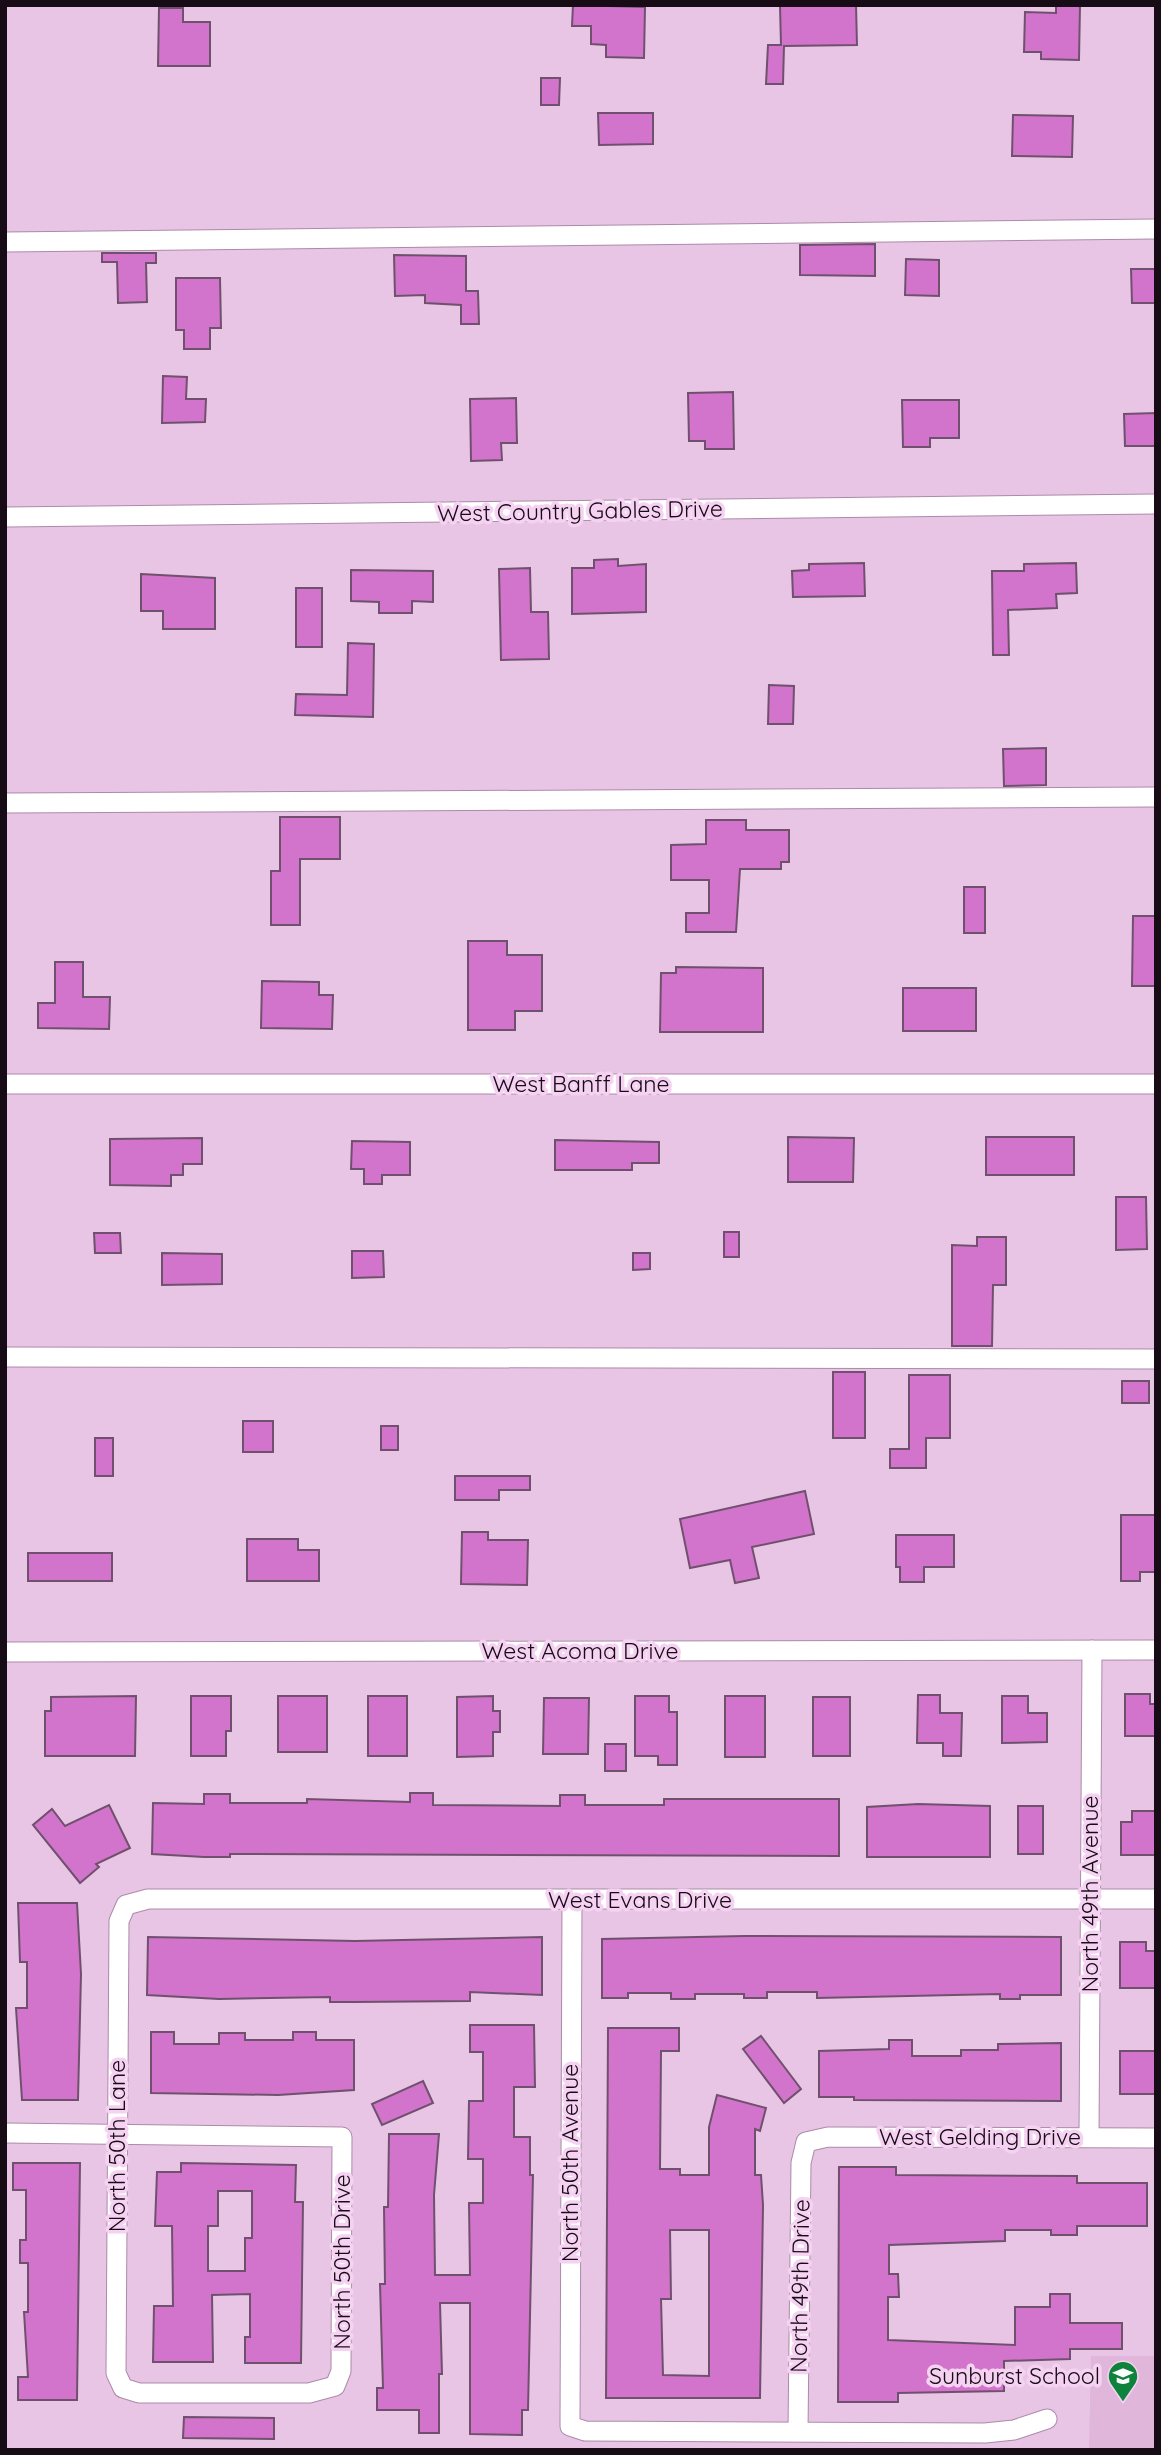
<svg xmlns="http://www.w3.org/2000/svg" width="1161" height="2455" font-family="Quicksand,sans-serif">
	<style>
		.built { fill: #e0b6db }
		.building { fill: #d374cc; stroke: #70516d; stroke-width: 2; fill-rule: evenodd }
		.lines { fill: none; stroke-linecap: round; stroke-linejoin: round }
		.minor-casing { stroke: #ac8aa8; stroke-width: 21 }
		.minor { stroke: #fff; stroke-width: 19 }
		.labels { text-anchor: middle; stroke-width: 7; stroke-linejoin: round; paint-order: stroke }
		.street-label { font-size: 23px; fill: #170b16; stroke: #f6d2f2 }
		.poi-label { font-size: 23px; fill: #170b16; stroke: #f6d2f2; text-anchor: end }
	</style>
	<rect width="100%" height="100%" fill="#e9c5e5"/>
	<!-- built -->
	<polygon class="built" points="1091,2356 1156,2356 1156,2450 1089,2450"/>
	<!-- building -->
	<g class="building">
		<polygon points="573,5 645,7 644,58 606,57 606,45 591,44 591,26 572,26"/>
		<polygon points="856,5 857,45 784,46 783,84 766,84 768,45 781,45 780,6"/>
		<polygon points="1056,5 1080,5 1079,60 1041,59 1041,52 1024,52 1025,12 1056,13"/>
		<polygon points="159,8 183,8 183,22 210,22 210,66 158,66"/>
		<polygon points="541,78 560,78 559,105 541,105"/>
		<polygon points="598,113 653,113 653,144 599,145"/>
		<polygon points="1013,115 1073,116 1072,157 1012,156"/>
		<polygon points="875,244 875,276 800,275 800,245"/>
		<polygon points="102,253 156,253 156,263 146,263 147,302 118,303 117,262 102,262"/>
		<polygon points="394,255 466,256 466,291 478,291 479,324 461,324 461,305 425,303 425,295 395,296"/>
		<polygon points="906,259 939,260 939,296 905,295"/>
		<polygon points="1131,269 1156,269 1156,303 1132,303"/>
		<polygon points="176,278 220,278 221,328 210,328 210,349 184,349 184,330 176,330"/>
		<polygon points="163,376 187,377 186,399 206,399 205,422 162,423"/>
		<polygon points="733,392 734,449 705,449 705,441 689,441 688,393"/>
		<polygon points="516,398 517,443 501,443 502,460 471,461 470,399"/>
		<polygon points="902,400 959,400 959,438 930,438 930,447 903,447"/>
		<polygon points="1156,413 1156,446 1125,446 1124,414"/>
		<polygon points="618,559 618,566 646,564 646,612 572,614 572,568 594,568 594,560"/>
		<polygon points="864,563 865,596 793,597 792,571 809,570 809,564"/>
		<polygon points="1076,563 1077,593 1056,594 1057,608 1008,610 1009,655 993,655 992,571 1024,571 1024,564"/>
		<polygon points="530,568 531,612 548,612 549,659 501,660 499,569"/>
		<polygon points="351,570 433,571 433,602 412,601 412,613 379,613 379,602 351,601"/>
		<polygon points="141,574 215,578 215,629 163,629 163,611 141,611"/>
		<rect x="296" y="588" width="26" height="59"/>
		<polygon points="348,643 374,644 373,717 295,715 296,694 347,695"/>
		<polygon points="769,685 794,686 793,724 768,724"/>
		<polygon points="1046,748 1046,785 1004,786 1003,749"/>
		<polygon points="280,817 340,817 340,859 300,859 300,925 271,925 271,871 280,871"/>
		<polygon points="706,820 746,820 746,830 789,830 789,862 781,862 781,869 740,869 736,932 686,932 686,913 709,913 709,880 671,880 671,845 706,844"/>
		<rect x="964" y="887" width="21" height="46"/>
		<polygon points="1133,916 1156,916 1156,986 1132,986"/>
		<polygon points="468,941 507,941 507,955 542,955 542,1011 515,1011 515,1030 468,1030"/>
		<polygon points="55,962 83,962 83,997 110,997 109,1029 38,1028 38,1003 55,1003"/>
		<polygon points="676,967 763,968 763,1032 660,1032 661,973 676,973"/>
		<polygon points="262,981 319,982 319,995 333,995 332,1029 261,1028"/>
		<rect x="903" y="988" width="73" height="43"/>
		<polygon points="788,1137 854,1138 853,1182 788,1182"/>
		<rect x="986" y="1137" width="88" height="38"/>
		<polygon points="202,1138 202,1164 183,1164 183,1175 171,1175 171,1186 110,1185 110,1139"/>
		<polygon points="555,1140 659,1142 659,1163 632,1163 632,1170 555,1170"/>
		<polygon points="352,1141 410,1142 410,1175 382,1175 382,1184 364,1184 364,1169 351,1169"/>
		<polygon points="1116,1197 1146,1197 1147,1249 1116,1250"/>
		<rect x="724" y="1232" width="15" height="25"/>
		<polygon points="94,1233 120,1233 121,1253 95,1253"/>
		<polygon points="977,1237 1006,1237 1006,1285 993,1285 992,1346 952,1346 952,1245 977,1246"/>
		<polygon points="352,1251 383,1251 384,1277 352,1278"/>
		<polygon points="162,1253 222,1254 222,1284 162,1285"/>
		<polygon points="633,1253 650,1253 650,1269 633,1270"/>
		<rect x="833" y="1372" width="32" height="66"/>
		<polygon points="909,1375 950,1375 950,1438 926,1438 926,1468 890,1468 890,1449 909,1449"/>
		<rect x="1122" y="1381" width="27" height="22"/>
		<rect x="243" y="1421" width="30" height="31"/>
		<rect x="381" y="1426" width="17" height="24"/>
		<rect x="95" y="1438" width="18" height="38"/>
		<polygon points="455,1476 530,1476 530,1490 499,1490 499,1500 455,1500"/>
		<polygon points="805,1491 814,1534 752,1547 759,1578 735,1583 730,1560 690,1568 680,1519"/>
		<polygon points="1121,1515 1156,1515 1156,1572 1140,1572 1140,1581 1121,1581"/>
		<polygon points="462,1532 488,1532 488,1540 528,1540 527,1585 461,1584"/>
		<polygon points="896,1535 954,1535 954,1567 924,1567 924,1582 900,1582 900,1567 896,1567"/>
		<polygon points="247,1539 298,1539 298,1550 319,1550 319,1581 247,1581"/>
		<rect x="28" y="1553" width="84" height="28"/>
		<polygon points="1125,1694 1150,1694 1150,1704 1156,1704 1156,1736 1125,1736"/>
		<polygon points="918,1695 940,1695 940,1713 962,1713 961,1756 943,1756 943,1743 917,1743"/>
		<polygon points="136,1696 135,1756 45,1756 45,1711 51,1711 51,1697"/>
		<polygon points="191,1696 231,1696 231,1731 226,1731 226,1756 191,1756"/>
		<rect x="278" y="1696" width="49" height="56"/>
		<rect x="368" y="1696" width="39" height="60"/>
		<polygon points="493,1696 493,1711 500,1711 500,1732 493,1732 493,1756 457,1757 457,1697"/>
		<polygon points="635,1696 669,1696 669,1712 677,1712 677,1765 658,1765 658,1756 635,1756"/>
		<rect x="725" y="1696" width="40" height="61"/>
		<polygon points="1002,1696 1028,1696 1028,1713 1047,1713 1047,1742 1002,1743"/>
		<rect x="813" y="1697" width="37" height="59"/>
		<polygon points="544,1698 589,1698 588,1754 543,1754"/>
		<rect x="605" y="1744" width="21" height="27"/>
		<polygon points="410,1793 433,1793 433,1805 560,1806 560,1795 585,1795 585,1805 664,1805 664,1799 839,1799 839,1856 230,1854 230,1857 204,1857 152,1854 153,1803 204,1804 204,1794 230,1794 230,1803 307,1803 307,1799 410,1802"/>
		<polygon points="918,1804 990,1806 990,1857 867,1857 867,1807"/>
		<polygon points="109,1805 130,1848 96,1864 99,1867 80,1883 33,1825 52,1809 65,1826"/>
		<rect x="1018" y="1806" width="25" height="48"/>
		<polygon points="1132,1811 1156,1811 1156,1855 1121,1855 1121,1822 1132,1822"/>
		<polygon points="18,1903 77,1903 81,1974 78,2100 22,2100 16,2008 27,2008 27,1962 20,1962"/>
		<polygon points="744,1936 1061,1937 1061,1995 1020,1995 1020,1999 1000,1999 1000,1994 817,1998 817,1992 767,1992 767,1998 744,1998 744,1994 695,1994 695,1999 671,1999 671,1993 628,1993 628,1998 602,1998 602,1939"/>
		<polygon points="148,1937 355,1941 542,1937 542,1995 470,1992 470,2001 355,2002 330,2002 330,1997 219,1999 147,1995"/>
		<polygon points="1120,1942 1146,1942 1146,1951 1156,1951 1156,1988 1120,1988"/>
		<polygon points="470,2025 534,2025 535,2087 514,2087 514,2137 530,2137 530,2175 533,2175 528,2410 522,2410 522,2435 470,2434 470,2303 440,2303 442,2374 439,2374 439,2433 419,2433 419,2410 377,2410 377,2388 383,2388 380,2284 385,2284 384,2207 388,2207 389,2134 439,2134 434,2195 435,2275 470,2275 469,2203 483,2203 483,2159 468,2159 469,2101 483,2101 483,2052 470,2052"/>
		<path d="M608 2028H679V2051H661L660 2169H680V2175H709V2127L717 2095 766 2108 760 2131 755 2129V2175H761L763 2205 760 2398H606ZM670 2230H709V2376L663 2375 661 2299H671Z"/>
		<polygon points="151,2032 174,2032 174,2044 219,2044 219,2033 245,2033 245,2040 293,2040 293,2032 316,2032 316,2040 354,2040 354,2090 278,2095 151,2093"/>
		<polygon points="761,2036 801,2089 784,2103 743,2049"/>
		<polygon points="889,2040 912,2040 912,2056 961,2056 961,2050 998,2050 998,2044 1061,2043 1061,2101 854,2100 854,2097 819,2097 819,2051 889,2049"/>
		<rect x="1120" y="2051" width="36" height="43"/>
		<polygon points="423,2081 433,2103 382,2125 372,2104"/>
		<polygon points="13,2163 80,2163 77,2400 18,2400 18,2377 28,2377 24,2312 28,2312 28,2263 20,2263 20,2240 26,2240 26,2190 13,2190"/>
		<path d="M181 2163 296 2165 295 2202H303L301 2363H245V2337H250V2294L212 2295 213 2362H153L154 2306H173L172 2226H155L157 2172H181ZM218 2191H252V2238H245V2271H208V2226H218Z"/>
		<polygon points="839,2167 896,2167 896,2175 1077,2176 1077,2183 1147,2183 1147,2226 1077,2226 1077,2235 1051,2235 1051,2230 1005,2230 1005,2241 889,2245 889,2274 898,2274 899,2297 888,2297 888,2340 1015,2345 1015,2307 1050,2307 1050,2294 1070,2294 1070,2323 1122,2323 1122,2349 1070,2349 1070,2359 1004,2361 1004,2391 898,2393 898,2402 838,2402"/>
		<polygon points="184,2417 274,2418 274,2439 183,2438"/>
	</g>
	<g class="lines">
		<!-- minor casing -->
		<g class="minor-casing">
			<g id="minor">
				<polyline points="5,242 1156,229"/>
				<polyline points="5,517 1156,504"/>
				<polyline points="5,803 1156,797"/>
				<polyline points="5,1084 1156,1084"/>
				<polyline points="5,1357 1156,1359"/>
				<polyline points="5,1652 1156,1650"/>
				<polyline points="572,1900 570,2426 585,2431 985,2433 1014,2430 1047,2419"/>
				<polyline points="5,2133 342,2137 341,2371 335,2386 309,2393 139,2393 123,2388 116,2373 119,1921 126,1905 148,1899 1156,1899"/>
				<polyline points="1089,2137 1092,1650"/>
				<polyline points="798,2431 801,2163 806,2142 828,2137 1156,2138"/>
			</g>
		</g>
		<!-- minor -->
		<use href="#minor" class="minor"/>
	</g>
	<!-- icons -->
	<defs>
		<g id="school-pin" transform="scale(1.575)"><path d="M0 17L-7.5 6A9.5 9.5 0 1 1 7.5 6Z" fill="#0d833b" stroke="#f6d2f2"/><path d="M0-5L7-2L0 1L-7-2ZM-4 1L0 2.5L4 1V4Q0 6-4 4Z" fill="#fff"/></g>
	</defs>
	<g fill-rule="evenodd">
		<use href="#school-pin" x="1123" y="2376"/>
	</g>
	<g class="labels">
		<!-- street labels -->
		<g class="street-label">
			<text transform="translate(580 511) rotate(-1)" y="8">West Country Gables Drive</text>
			<text x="581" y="1092">West Banff Lane</text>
			<text x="580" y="1659">West Acoma Drive</text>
			<text transform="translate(1090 1894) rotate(-90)" y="8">North 49th Avenue</text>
			<text x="640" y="1908">West Evans Drive</text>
			<text x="980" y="2145">West Gelding Drive</text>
			<text transform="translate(117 2146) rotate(-90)" y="8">North 50th Lane</text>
			<text transform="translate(570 2163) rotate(-90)" y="8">North 50th Avenue</text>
			<text transform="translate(342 2262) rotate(-90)" y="8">North 50th Drive</text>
			<text transform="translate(800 2286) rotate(-89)" y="8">North 49th Drive</text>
		</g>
		<!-- poi labels -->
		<g class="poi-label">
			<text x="1100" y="2384">Sunburst School</text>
		</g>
	</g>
	<!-- border -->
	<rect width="1161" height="2455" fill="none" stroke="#170b16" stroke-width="14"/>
</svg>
